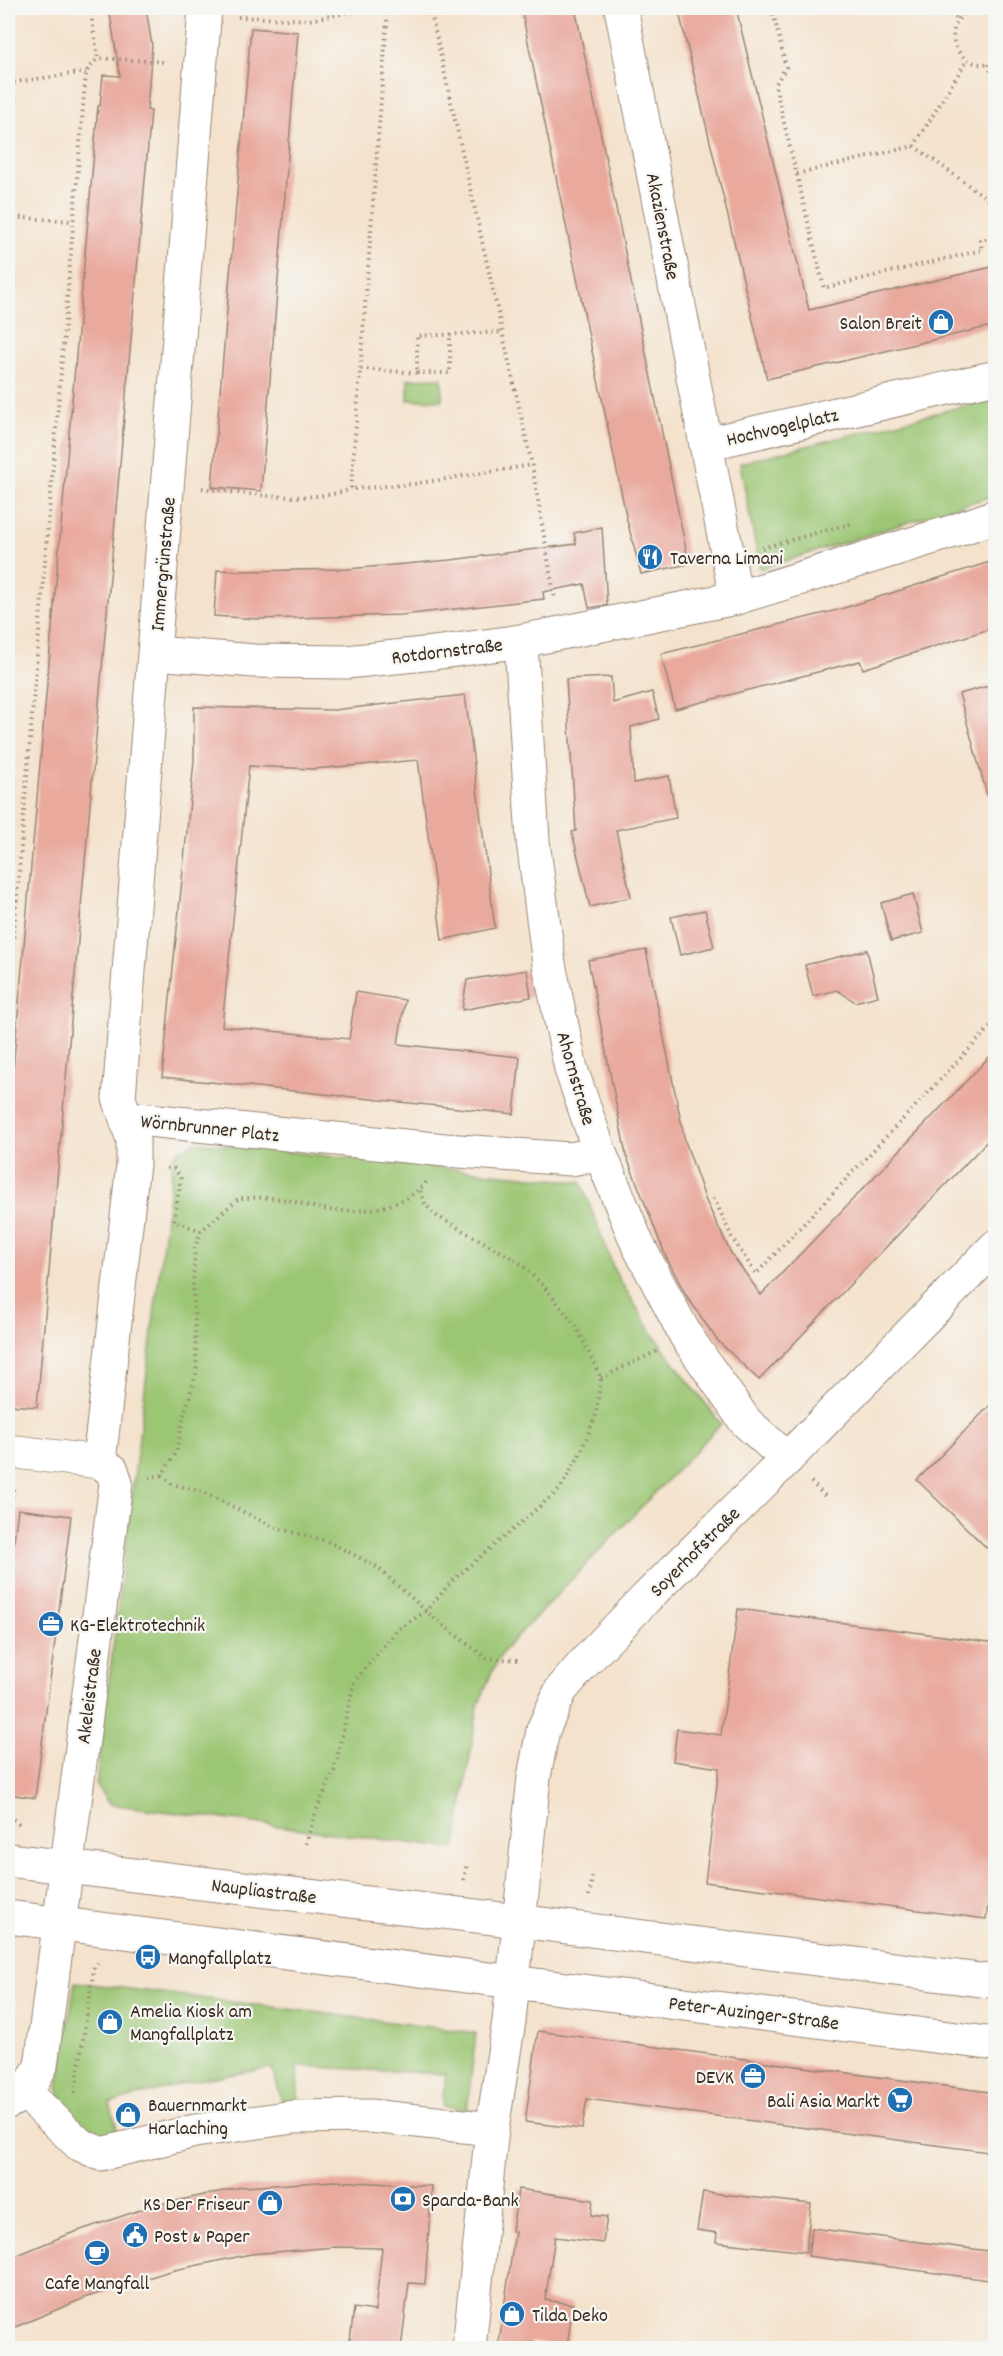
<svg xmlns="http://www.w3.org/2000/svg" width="1003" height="2356" font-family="Dekko,sans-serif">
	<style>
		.green { fill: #9bc673; stroke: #6b7848; stroke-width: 1.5 }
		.building { fill: #e9a99d }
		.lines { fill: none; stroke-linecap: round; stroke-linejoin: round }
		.minor-casing { stroke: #988675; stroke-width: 35 }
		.major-casing { stroke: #988675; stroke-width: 35 }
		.path { stroke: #988675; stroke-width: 4; stroke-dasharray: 1.5 4.5; stroke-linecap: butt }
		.minor { stroke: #fff; stroke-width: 33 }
		.major { stroke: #fff; stroke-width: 33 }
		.labels { text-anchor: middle; stroke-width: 4.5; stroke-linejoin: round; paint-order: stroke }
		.street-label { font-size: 20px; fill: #3b2a1e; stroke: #f6f6f2 }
		.poi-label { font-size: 20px; fill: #3b2a1e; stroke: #f6f6f2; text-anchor: start }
	</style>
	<rect width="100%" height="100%" fill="#f6f6f2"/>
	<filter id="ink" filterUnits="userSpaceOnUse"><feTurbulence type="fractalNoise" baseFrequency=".0167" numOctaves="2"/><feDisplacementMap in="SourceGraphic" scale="12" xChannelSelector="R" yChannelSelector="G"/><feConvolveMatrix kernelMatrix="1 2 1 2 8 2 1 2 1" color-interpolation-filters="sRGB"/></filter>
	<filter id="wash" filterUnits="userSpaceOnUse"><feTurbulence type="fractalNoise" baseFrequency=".008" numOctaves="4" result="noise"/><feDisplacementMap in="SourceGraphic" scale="24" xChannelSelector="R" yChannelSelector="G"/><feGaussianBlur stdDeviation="1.35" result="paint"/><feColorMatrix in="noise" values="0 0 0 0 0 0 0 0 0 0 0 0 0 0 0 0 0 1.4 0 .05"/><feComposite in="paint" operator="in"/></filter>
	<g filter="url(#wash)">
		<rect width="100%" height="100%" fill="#f4e2cc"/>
		<!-- green -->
		<g class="green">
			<polygon points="442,378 442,400 408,400 408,379"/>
			<polygon points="995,398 995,495 760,569 740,463"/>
			<polygon points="194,1142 581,1182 615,1272 654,1336 721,1424 503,1651 491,1674 478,1706 455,1849 109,1804 96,1785 174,1154"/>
			<polygon points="75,1982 476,2033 467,2110 442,2106 446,2074 297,2066 298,2101 282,2101 272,2068 197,2080 110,2103 118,2132 96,2136 69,2116 58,2088"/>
		</g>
		<g id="blocks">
			<!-- building -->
			<g class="building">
				<polygon points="109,8 146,8 152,46 147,110 151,111 37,1407 8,1405 8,1127 98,106 100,106 103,75 120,76"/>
				<polygon points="521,8 575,8 689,564 641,574 627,520"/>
				<polygon points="678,8 736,8 809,310 996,266 996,325 767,379"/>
				<polygon points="251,28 298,32 261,491 212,487"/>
				<polygon points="602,527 607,605 589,608 584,584 543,592 544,599 402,615 258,619 214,616 217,570 242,571 347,569 451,560 576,544 574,533"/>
				<polygon points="996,560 996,627 863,669 860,661 675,709 661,654 841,609"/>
				<polygon points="611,677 613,703 652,692 659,719 631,727 634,783 669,776 676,818 616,830 631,897 590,907 572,832 576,831 566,679"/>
				<polygon points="996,684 996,794 987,795 959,694"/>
				<polygon points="465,695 495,928 442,940 418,760 314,769 249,766 222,1026 349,1039 356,992 405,1000 398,1044 520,1057 514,1114 162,1077 194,761 194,707 334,710"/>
				<polygon points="913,894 923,933 891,941 881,903"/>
				<polygon points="705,910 714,947 680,955 671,917"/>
				<polygon points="646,950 685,1141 706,1201 731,1253 761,1295 996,1050 996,1132 759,1380 717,1340 686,1295 666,1257 626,1155 588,960"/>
				<polygon points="867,950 878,996 855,1002 837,990 813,996 805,965"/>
				<polygon points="527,970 531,997 462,1010 467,980"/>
				<polygon points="996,1399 996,1557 917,1480"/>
				<polygon points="18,1509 71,1516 35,1798 8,1794 8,1587"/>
				<polygon points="738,1609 996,1643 996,1845 986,1919 705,1882 719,1768 673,1761 677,1729 721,1735"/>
				<polygon points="538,2031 996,2093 996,2153 587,2099 582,2129 525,2122"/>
				<polygon points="334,2181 432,2186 425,2284 409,2283 401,2349 349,2349 354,2308 375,2311 382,2248 335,2247 251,2254 170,2271 87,2297 8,2330 8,2259 66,2235 152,2206 242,2187"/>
				<polygon points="518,2189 593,2200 591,2215 607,2217 603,2243 555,2237 545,2300 573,2304 567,2347 531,2342 530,2349 498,2349 515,2232 512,2231"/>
				<polygon points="703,2192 811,2204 806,2252 716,2242 717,2233 697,2230"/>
				<polygon points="812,2228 996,2252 996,2281 808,2256"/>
			</g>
		</g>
	</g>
	<g filter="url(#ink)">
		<use href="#blocks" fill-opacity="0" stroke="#988675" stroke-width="1.5"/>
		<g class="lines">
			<!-- minor casing -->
			<g class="minor-casing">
				<g id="minor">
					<polyline points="621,8 736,598"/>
					<polyline points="706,444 996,377"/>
					<polyline points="521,641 533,841 549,964 571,1069 600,1153 638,1245 686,1336 745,1421 787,1459"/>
					<polyline points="155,653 254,661 346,662 434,653 521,641 736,598 954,531 996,516"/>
					<polyline points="128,1118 445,1150 571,1159 600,1153"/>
					<polyline points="8,1451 99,1462 112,1470 116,1483 41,2066 26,2093 8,2102"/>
					<polyline points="99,1462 133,1164 133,1140 119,1098 205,8"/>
					<polyline points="8,1860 519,1921"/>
					<polyline points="8,1917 513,1982 509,2021 492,2129 469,2348"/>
					<polyline points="26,2093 79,2144 101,2154 195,2131 293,2117 370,2116 492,2129"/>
				</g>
			</g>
			<!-- major casing -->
			<g class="major-casing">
				<g id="major">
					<polyline points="996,1246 787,1459 646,1598 584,1663 561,1690 543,1730 534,1777 513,1982 996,2044"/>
					<polyline points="519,1921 996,1982"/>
				</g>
			</g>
			<!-- path -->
			<g class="path">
				<polyline points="90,8 98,58 167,62"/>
				<polyline points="388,8 351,489 414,484 532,465"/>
				<polyline points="430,8 532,465 555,600"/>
				<polyline points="772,8 786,67 775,85 824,288 982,250 980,240 996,237"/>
				<polyline points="939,8 958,19"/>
				<path d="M974 8C934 24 958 77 996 61"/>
				<polyline points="990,8 996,10"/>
				<polyline points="8,11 29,8"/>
				<polyline points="238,17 309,20 373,8"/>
				<polyline points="989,64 996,92"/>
				<polyline points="8,83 86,72"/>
				<polyline points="914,146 996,205"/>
				<polyline points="797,174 914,146 967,60"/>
				<polyline points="8,217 73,221"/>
				<polyline points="361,369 417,373 417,336 502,332"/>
				<polyline points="417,373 450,373 450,334"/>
				<path d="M202 488C246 494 309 504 351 489"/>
				<polyline points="762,548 853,523"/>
				<polyline points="8,1003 86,72 98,58"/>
				<polyline points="167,1168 174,1169 181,1177 174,1221 201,1231"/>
				<polyline points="714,1198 732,1238 756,1274 996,1021"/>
				<polyline points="601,1378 657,1351"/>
				<polyline points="162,1475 172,1484 203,1492 276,1528 327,1541 377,1567 435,1619 486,1658 518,1660"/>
				<path d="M149 1477 162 1475 176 1453 184 1415 197 1371 193 1285 195 1247 201 1231 239 1198C253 1198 267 1197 281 1199 295 1201 308 1206 322 1209 356 1214 403 1210 426 1182"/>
				<polyline points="811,1482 828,1499"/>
				<polyline points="8,1520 14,1485"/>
				<polyline points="8,1816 21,1825"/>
				<polyline points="306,1844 316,1811 334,1771 354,1682 397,1630 426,1611 452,1581 560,1489 579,1456 596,1415 601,1378 577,1328 548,1291 519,1262 435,1215 425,1204 420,1190"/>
				<polyline points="464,1880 467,1863"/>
				<polyline points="589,1896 593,1874"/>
				<polyline points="75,2093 94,1968 98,1963"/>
				<polyline points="8,2144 14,2135"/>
			</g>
			<!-- minor -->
			<use href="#minor" class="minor"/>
			<!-- major -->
			<use href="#major" class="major"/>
		</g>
	</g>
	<!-- icons -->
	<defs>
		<g id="shop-disc" transform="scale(1.35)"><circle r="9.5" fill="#1f6fb2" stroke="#f6f6f2"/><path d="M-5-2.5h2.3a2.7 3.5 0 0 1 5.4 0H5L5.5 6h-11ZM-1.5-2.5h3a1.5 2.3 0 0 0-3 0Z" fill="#fff"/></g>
		<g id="restaurant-disc" transform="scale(1.35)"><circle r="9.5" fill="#1f6fb2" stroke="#f6f6f2"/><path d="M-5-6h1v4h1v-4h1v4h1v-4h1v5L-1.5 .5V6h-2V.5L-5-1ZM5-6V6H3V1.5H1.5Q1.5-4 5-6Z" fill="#fff"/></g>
		<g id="office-disc" transform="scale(1.35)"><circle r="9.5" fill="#1f6fb2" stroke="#f6f6f2"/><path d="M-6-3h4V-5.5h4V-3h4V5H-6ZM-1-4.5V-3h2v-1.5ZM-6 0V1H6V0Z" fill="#fff"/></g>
		<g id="bus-disc" transform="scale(1.35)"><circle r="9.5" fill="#1f6fb2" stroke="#f6f6f2"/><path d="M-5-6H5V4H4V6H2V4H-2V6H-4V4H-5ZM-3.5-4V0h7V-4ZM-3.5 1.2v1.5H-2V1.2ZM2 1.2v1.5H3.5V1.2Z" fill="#fff"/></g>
		<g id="supermarket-disc" transform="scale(1.35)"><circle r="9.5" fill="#1f6fb2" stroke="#f6f6f2"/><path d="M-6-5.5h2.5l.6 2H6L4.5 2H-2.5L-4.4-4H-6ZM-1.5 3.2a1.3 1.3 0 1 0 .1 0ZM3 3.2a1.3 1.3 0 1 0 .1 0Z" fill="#fff"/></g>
		<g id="bank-disc" transform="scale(1.35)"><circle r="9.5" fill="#1f6fb2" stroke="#f6f6f2"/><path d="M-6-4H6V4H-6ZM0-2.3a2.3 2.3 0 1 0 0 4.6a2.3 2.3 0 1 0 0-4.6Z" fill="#fff"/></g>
		<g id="civic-disc" transform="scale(1.35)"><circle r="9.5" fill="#1f6fb2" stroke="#f6f6f2"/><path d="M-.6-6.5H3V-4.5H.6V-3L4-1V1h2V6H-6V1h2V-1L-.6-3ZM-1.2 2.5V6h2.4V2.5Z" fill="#fff"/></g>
		<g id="cafe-disc" transform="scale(1.35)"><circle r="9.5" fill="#1f6fb2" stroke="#f6f6f2"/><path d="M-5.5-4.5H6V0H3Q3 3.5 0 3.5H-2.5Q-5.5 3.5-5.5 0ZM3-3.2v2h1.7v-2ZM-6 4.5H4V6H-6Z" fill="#fff"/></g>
	</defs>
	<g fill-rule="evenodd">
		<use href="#shop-disc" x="941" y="322"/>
		<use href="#restaurant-disc" x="650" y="557"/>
		<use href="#office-disc" x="51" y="1624"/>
		<use href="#bus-disc" x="148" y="1957"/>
		<use href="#shop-disc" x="110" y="2022"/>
		<use href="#office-disc" x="753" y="2076"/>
		<use href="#supermarket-disc" x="900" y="2100"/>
		<use href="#shop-disc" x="128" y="2115"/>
		<use href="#bank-disc" x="403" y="2199"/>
		<use href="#shop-disc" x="270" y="2203"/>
		<use href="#civic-disc" x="135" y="2235"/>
		<use href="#cafe-disc" x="97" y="2253"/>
		<use href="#shop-disc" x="512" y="2314"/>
	</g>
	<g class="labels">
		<!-- street labels -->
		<g class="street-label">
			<text transform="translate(664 226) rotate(79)" y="7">Akazienstraße</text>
			<text transform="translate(782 426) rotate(-13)" y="7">Hochvogelplatz</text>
			<text transform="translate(162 564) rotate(-85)" y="7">Immergrünstraße</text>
			<text transform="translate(447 650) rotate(-7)" y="7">Rotdornstraße</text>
			<text transform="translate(577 1078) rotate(74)" y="7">Ahornstraße</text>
			<text transform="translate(210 1127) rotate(6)" y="7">Wörnbrunner Platz</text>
			<text transform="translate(694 1551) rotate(-45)" y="7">Soyerhofstraße</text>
			<text transform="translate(88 1696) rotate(-83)" y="7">Akeleistraße</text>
			<text transform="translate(264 1890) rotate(7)" y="7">Naupliastraße</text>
			<text transform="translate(754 2012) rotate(7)" y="7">Peter-Auzinger-Straße</text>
		</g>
		<!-- poi labels -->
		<g class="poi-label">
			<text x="922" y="329" text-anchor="end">Salon Breit</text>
			<text x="670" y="564">Taverna Limani</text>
			<text x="70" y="1631">KG-Elektrotechnik</text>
			<text x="168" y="1964">Mangfallplatz</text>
			<text x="130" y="2017">Amelia Kiosk am<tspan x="130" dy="23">Mangfallplatz</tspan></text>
			<text x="734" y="2083" text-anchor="end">DEVK</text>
			<text x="880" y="2107" text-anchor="end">Bali Asia Markt</text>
			<text x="148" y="2111">Bauernmarkt<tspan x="148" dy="23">Harlaching</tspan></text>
			<text x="422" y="2206">Sparda-Bank</text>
			<text x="250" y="2210" text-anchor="end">KS Der Friseur</text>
			<text x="154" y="2242">Post &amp; Paper</text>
			<text x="97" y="2289" text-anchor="middle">Cafe Mangfall</text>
			<text x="532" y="2321">Tilda Deko</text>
		</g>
	</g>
	<!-- margin -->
	<rect width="1003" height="2356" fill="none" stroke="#f6f6f2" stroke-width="30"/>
</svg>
